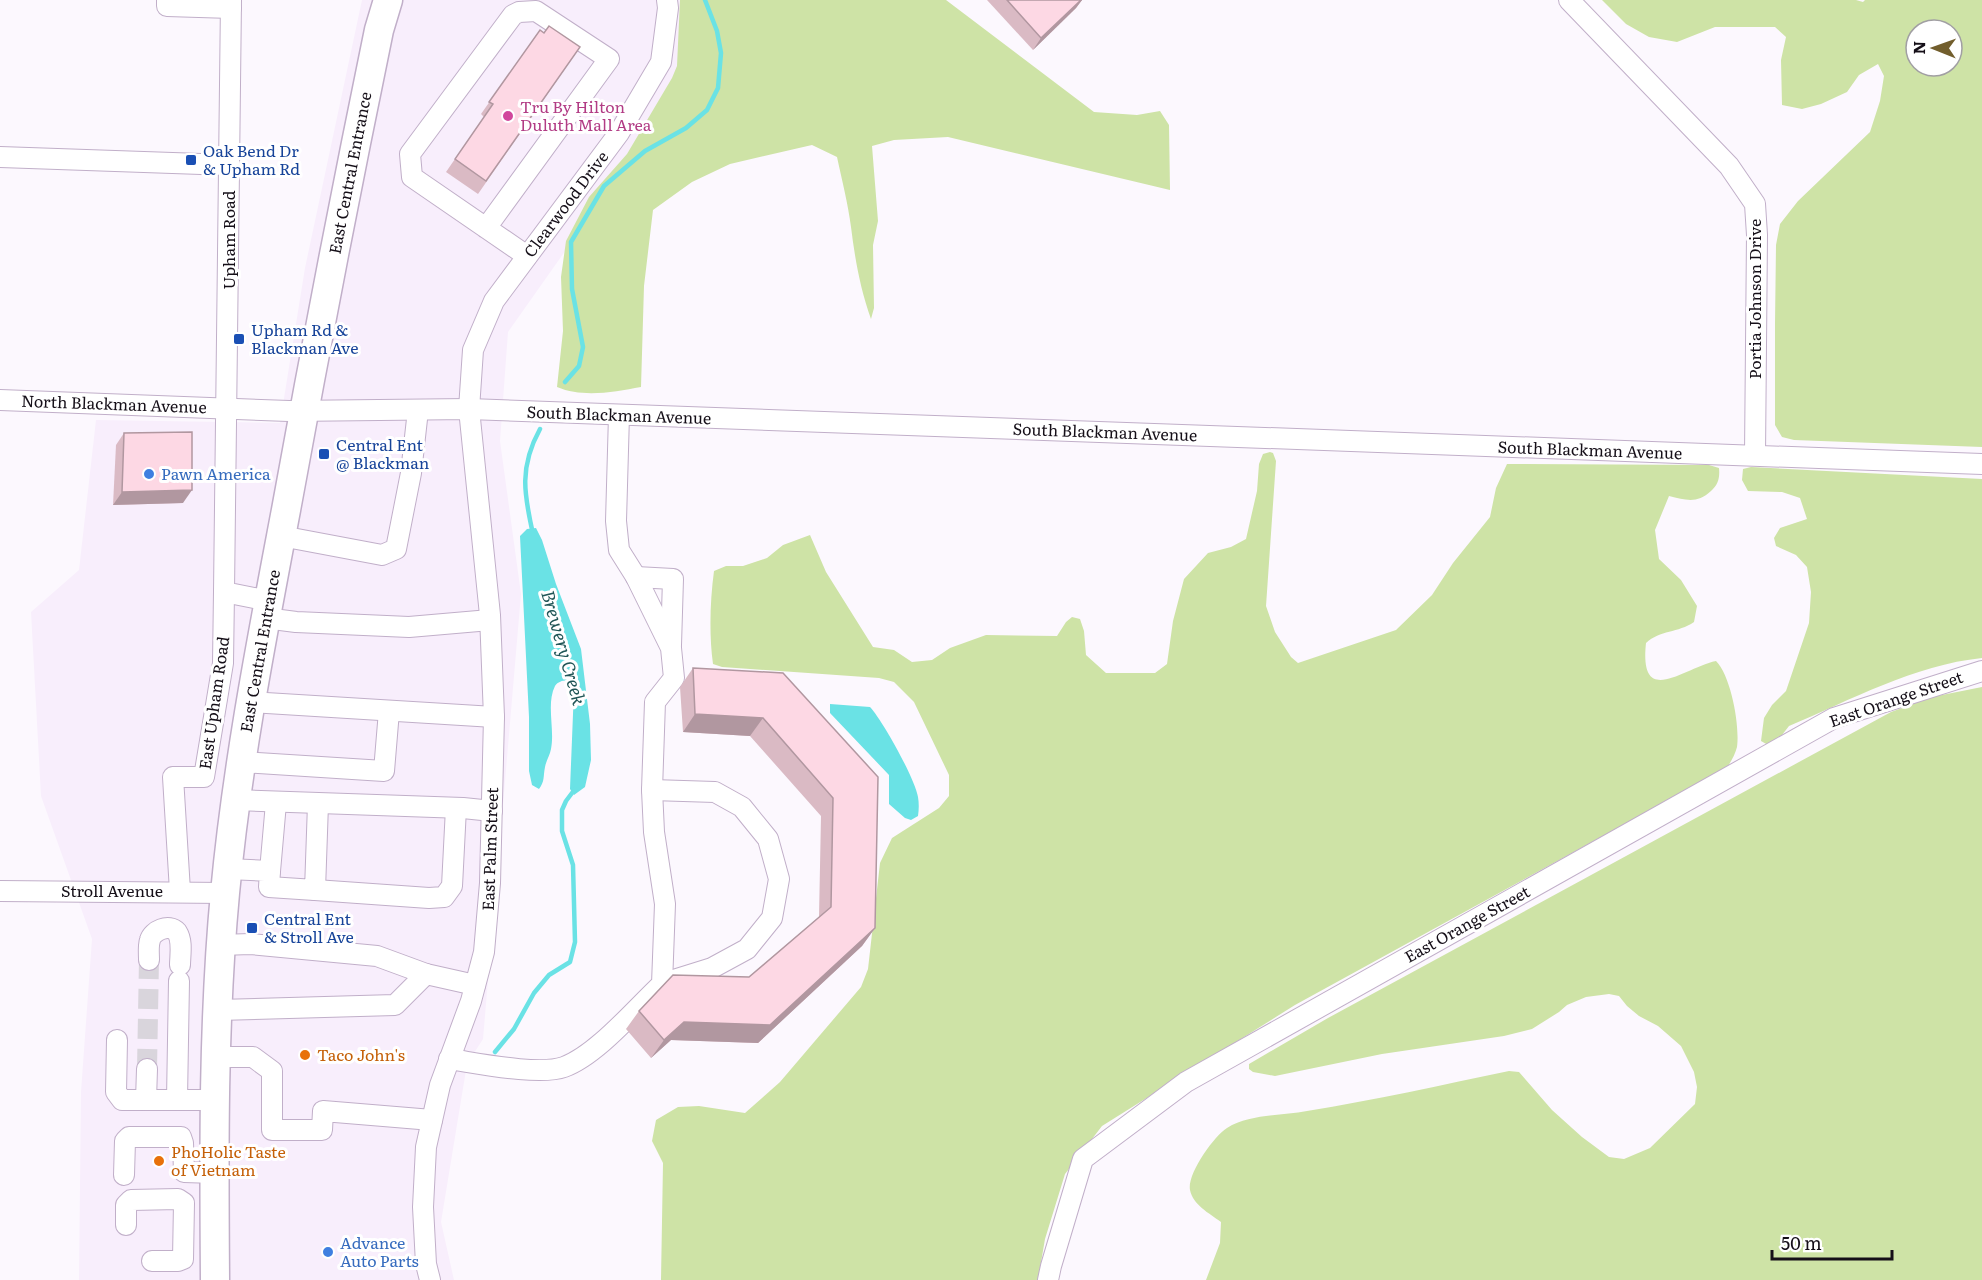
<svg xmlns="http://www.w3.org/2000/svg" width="1982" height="1280" font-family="Literata,serif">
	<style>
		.built { fill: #f8eefc }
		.green { fill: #cee3a6; fill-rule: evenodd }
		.water { fill: #6ae2e5 }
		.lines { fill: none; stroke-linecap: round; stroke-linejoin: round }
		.stream { stroke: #6ae2e5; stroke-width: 4.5 }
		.minor-tunnel { stroke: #d9d5dc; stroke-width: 20; stroke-dasharray: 20 10; stroke-linecap: butt }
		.minor-casing { stroke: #c1afc9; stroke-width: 22 }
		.highway-casing { stroke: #c1afc9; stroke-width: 31 }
		.minor { stroke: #fff; stroke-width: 20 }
		.highway { stroke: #fff; stroke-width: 28 }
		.wall { fill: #dabac4 }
		.shaded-wall { fill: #b197a0 }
		.building { fill: #fdd8e4; stroke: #b197a0; stroke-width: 1.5 }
		.hotel-dot { fill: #d1479c; stroke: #fff; stroke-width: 2 }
		.transit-dot { fill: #1a4fb4; stroke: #fff; stroke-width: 2 }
		.shop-dot { fill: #3f7fe0; stroke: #fff; stroke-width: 2 }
		.food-dot { fill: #e8710a; stroke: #fff; stroke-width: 2 }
		.labels { text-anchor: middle; stroke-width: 6; stroke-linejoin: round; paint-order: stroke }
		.hotel-label { font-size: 16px; fill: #b23c85; stroke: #fff; text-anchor: start }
		.transit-label { font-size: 16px; fill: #164399; stroke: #fff; text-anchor: start }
		.street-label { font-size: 16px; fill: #150f18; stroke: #fff }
		.shop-label { font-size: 16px; fill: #366cbe; stroke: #fff; text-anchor: start }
		.food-label { font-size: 16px; fill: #c56008; stroke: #fff; text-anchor: start }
		.water-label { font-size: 18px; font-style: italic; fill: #215657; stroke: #fff }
	</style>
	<rect width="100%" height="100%" fill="#fcf8fe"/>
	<!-- built -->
	<polygon class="built" points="362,0 698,0 695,67 508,332 500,441 521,594 483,1039 467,1064 441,1222 454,1280 79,1280 81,1092 92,939 41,796 31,612 79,570 96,420 280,423 305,268"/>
	<!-- green -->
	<g class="green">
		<path d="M680 0H946L1094 112 1137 115 1160 111 1169 125 1170 190 948 137 894 140 872 146 878 221 873 245 874 308 871 319C860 288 855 259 851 227 848 204 842 180 837 157L812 145 730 164 692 182 653 210 644 286 641 387C614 392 583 398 557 387L563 331 561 277 566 241 589 197 627 154 672 78 677 66Z"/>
		<path d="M1602 0H1856L1863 2 1865 0H1982V447L1794 440 1782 437 1775 425V324L1776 245 1780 224 1798 201 1870 132 1880 101 1884 76 1878 64 1859 75 1847 92 1821 104 1802 109 1782 105 1781 60 1786 37 1775 27H1715L1677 42 1649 37 1626 24ZM1916 30H1952V66H1916Z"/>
		<path d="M1270 452 1273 453 1276 461 1266 606 1275 632 1291 657 1298 663 1396 630 1432 595 1453 563 1490 517 1496 488 1507 464 1709 465 1719 468C1720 478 1718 485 1711 491 1697 504 1686 500 1669 496L1655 530 1659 559 1681 580 1697 606 1694 622C1678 633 1660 630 1646 643 1639 709 1683 668 1716 661 1731 676 1740 726 1737 747 1735 755 1731 761 1727 768L1295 1005 1102 1126 1065 1174 1045 1239 1038 1280H661L663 1163 652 1141 656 1120 678 1107 699 1106 745 1113 780 1082 861 987 868 969 880 863 892 838 939 808 949 796V775L914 702 894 682 879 678 722 667 713 664C709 635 710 601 714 571L726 566H743L767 558 783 545 810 535 826 572 873 647 894 650 912 662 932 660 950 648 986 635 1057 636 1066 622 1072 617 1080 619 1084 631 1086 655 1106 673H1155L1167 664 1173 621 1184 579 1208 553 1231 547 1246 539 1257 491 1259 464 1263 454Z"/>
		<path d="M1751 467 1982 479V658C1914 665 1851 700 1789 726L1782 735 1768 745 1761 741 1764 718 1772 705 1786 691 1809 623 1811 592 1807 567 1796 555 1776 546 1774 538 1780 528 1807 519 1800 498 1782 492 1748 491 1742 480 1743 469Z"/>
		<path d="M1982 687V1280H1206L1220 1243 1221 1222C1209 1213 1193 1205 1190 1190 1187 1174 1214 1136 1227 1128 1250 1114 1281 1116 1307 1111 1375 1100 1442 1085 1509 1071L1519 1072 1552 1110 1582 1137 1609 1157 1624 1159 1650 1148 1695 1104 1697 1087 1694 1072 1681 1046 1658 1026 1639 1016 1627 1006 1619 996 1609 994 1586 997 1567 1005 1559 1012 1532 1029 1504 1036 1382 1054 1275 1076 1253 1072 1249 1069V1064L1328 1018 1891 712 1932 697Z"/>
	</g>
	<!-- water -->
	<g class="water">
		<path d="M536 528 542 540 556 584 581 649 590 724 591 760 585 787 574 795 570 789 574 689 572 681C566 680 559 680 555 686 546 704 555 729 551 749 550 755 546 761 545 767 543 777 545 781 539 789L532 785 529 771V717L520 536 527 529Z"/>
		<path d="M830 704 870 707C883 721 915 779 918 797 919 803 919 809 918 816L911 820 905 818 889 804V775L830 713Z"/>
	</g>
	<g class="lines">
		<!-- stream -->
		<g class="stream">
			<polyline points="565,382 579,366 583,347 572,289 571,242 604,186 645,151 686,128 707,110 718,88 721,53 717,31 705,0"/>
			<path d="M533 534C524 494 519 467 540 429"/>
			<polyline points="495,1052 514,1029 534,993 549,975 570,962 575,942 573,865 562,831 562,810 566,801 575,789"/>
		</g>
		<!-- minor-tunnel -->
		<polyline class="minor-tunnel" points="147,1069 149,960"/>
		<!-- minor casing -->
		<g class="minor-casing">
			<g id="minor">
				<polyline points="167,0 167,6 231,8"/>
				<polyline points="231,0 224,592 269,601"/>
				<polyline points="1569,0 1729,166 1755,204 1757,235 1755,455"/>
				<polyline points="0,157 230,165"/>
				<polyline points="486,228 609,59 536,11 519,12 513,15 410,154 412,177 527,256"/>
				<polyline points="0,400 289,411 469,409 1982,464"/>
				<polyline points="281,536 382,555 396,549 411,473 418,410"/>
				<polyline points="636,577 673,579 671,645"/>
				<polyline points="265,618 296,622 409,627 490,620"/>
				<polyline points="250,702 494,717"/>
				<polyline points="241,762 384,771 389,711"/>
				<polyline points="652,790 715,792 742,807 768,839 779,879 772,918 747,949 712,968 664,983"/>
				<polyline points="236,800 463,808 492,811"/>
				<polyline points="228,869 270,871 269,887 315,890 318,804"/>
				<polyline points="270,871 276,803"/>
				<polyline points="315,890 429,898 444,897 452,886 456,808"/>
				<polyline points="0,891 225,893"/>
				<polyline points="180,891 173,777 204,777 223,663 224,592"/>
				<polyline points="221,945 250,944 377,956 426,974"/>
				<path d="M149 960C149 954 148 946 150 940 152 931 169 923 177 932 183 941 180 956 180 965"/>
				<polyline points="218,1010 395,1005 426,974 475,985"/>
				<polyline points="117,1040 116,1092 122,1100 216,1100"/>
				<polyline points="217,1057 253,1057 272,1071 272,1130 322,1130 323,1111 432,1120"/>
				<path d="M449 1059C477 1063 539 1076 564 1067 597 1055 636 1008 662 984L665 904 654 832 652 790 655 702 674 678 671 648 636 577 619 550 616 521 619 415"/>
				<polyline points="146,1100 147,1069"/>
				<polyline points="177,1100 179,981"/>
				<polyline points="124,1175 125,1141 129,1137 181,1137 183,1143 184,1172 215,1173"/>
				<polyline points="126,1225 126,1205 131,1200 178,1199 184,1203 183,1259 178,1261 152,1261"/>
				<polyline points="430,1280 426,1264 423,1207 426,1147 440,1085 471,1001 484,952 490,883 494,717 490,615 469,409 473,350 494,301 619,133 661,62 668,8 667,0"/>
				<polyline points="1048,1280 1051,1266 1083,1159 1186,1082 1834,718 1982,671"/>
			</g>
		</g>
		<!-- highway casing -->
		<g class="highway-casing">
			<path id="highway" d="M215 1280C214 1151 213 1021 225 893 237 764 262 637 286 510 315 350 346 190 379 30L388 0"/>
		</g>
		<!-- minor -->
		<use href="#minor" class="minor"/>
		<!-- highway -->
		<use href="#highway" class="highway"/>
	</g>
	<!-- wall -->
	<g class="wall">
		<polygon points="987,0 1082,0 1076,8 1033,50"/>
		<polygon points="540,30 544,33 580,47 478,194 446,172 484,117 481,114"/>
		<polygon points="124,433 183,503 113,505 116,445"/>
		<polygon points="693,668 878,777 875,928 862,946 758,1043 671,1040 651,1058 626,1029 639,1011 749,977 819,917 821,816 750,736 683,732 680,687"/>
	</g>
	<!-- shaded-wall -->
	<g class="shaded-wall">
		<polygon points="1081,0 1082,0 1076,8 1033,50 1041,38"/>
		<polygon points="192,490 183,503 113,505 122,492"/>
		<polygon points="695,714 763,718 750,736 683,732"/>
		<polygon points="875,928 862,946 758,1043 671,1040 651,1058 664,1040 684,1022"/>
	</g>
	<!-- building -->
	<g class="building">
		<polygon points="1007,0 1081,0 1041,38"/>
		<polygon points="549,26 580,47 486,181 455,159 493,104 489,102 540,30 544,33"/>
		<polygon points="192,432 192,490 122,492 124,433"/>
		<polygon points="693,668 783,673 878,777 875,928 770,1025 684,1022 664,1040 639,1011 673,975 749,977 831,907 833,798 763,718 695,714"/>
	</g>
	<!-- markers -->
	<circle class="hotel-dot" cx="508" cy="116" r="6"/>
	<g class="transit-dot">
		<rect x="185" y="154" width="12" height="12" rx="3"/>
		<rect x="233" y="333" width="12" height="12" rx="3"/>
		<rect x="318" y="448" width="12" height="12" rx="3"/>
		<rect x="246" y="922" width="12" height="12" rx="3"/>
	</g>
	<g class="shop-dot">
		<circle cx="149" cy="474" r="6"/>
		<circle cx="328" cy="1252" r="6"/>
	</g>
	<g class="food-dot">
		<circle cx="305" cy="1055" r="6"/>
		<circle cx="159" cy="1161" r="6"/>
	</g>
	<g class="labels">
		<!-- hotel labels -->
		<g class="hotel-label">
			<text x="520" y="113">Tru By Hilton<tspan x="520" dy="18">Duluth Mall Area</tspan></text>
		</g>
		<!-- transit labels -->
		<g class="transit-label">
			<text x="203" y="157">Oak Bend Dr<tspan x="203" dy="18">&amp; Upham Rd</tspan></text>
			<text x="251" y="336">Upham Rd &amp;<tspan x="251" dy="18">Blackman Ave</tspan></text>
			<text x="336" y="451">Central Ent<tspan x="336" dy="18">@ Blackman</tspan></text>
			<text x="264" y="925">Central Ent<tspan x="264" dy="18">&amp; Stroll Ave</tspan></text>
		</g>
		<!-- street labels -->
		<g class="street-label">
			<text transform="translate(350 173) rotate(-79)" y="6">East Central Entrance</text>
			<text transform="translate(566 204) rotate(-53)" y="6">Clearwood Drive</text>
			<text transform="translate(229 240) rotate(-90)" y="6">Upham Road</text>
			<text transform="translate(1755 299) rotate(-90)" y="6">Portia Johnson Drive</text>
			<text transform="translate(114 404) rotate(2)" y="6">North Blackman Avenue</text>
			<text transform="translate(619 415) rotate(2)" y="6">South Blackman Avenue</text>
			<text transform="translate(1105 432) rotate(2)" y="6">South Blackman Avenue</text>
			<text transform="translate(1590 450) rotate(2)" y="6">South Blackman Avenue</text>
			<text transform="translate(260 651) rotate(-80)" y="6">East Central Entrance</text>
			<text transform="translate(1896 699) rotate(-19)" y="6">East Orange Street</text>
			<text transform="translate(214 703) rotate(-82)" y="6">East Upham Road</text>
			<text transform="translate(490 849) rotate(-88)" y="6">East Palm Street</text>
			<text x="112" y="897">Stroll Avenue</text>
			<text transform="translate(1467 924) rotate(-29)" y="6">East Orange Street</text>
		</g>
		<!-- shop labels -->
		<g class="shop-label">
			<text x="161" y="480">Pawn America</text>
			<text x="340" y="1249">Advance<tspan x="340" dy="18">Auto Parts</tspan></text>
		</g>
		<!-- food labels -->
		<g class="food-label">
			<text x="317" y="1061">Taco John's</text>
			<text x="171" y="1158">PhoHolic Taste<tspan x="171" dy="18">of Vietnam</tspan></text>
		</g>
		<!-- water labels -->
		<g class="water-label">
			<text transform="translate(563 648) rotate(74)" y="6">Brewery Creek</text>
		</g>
	</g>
	<!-- north arrow -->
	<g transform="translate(1934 48) rotate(271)"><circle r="28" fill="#ffffff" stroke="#a19fa3" stroke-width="1.5"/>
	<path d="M0-4.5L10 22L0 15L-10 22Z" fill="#725e2d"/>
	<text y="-9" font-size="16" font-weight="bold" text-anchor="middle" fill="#150f18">N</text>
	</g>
	<!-- scale -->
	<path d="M1772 1250v9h120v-9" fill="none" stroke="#150f18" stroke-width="3"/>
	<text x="1781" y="1250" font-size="18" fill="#150f18" stroke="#ffffff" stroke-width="4.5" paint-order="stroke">50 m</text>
</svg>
